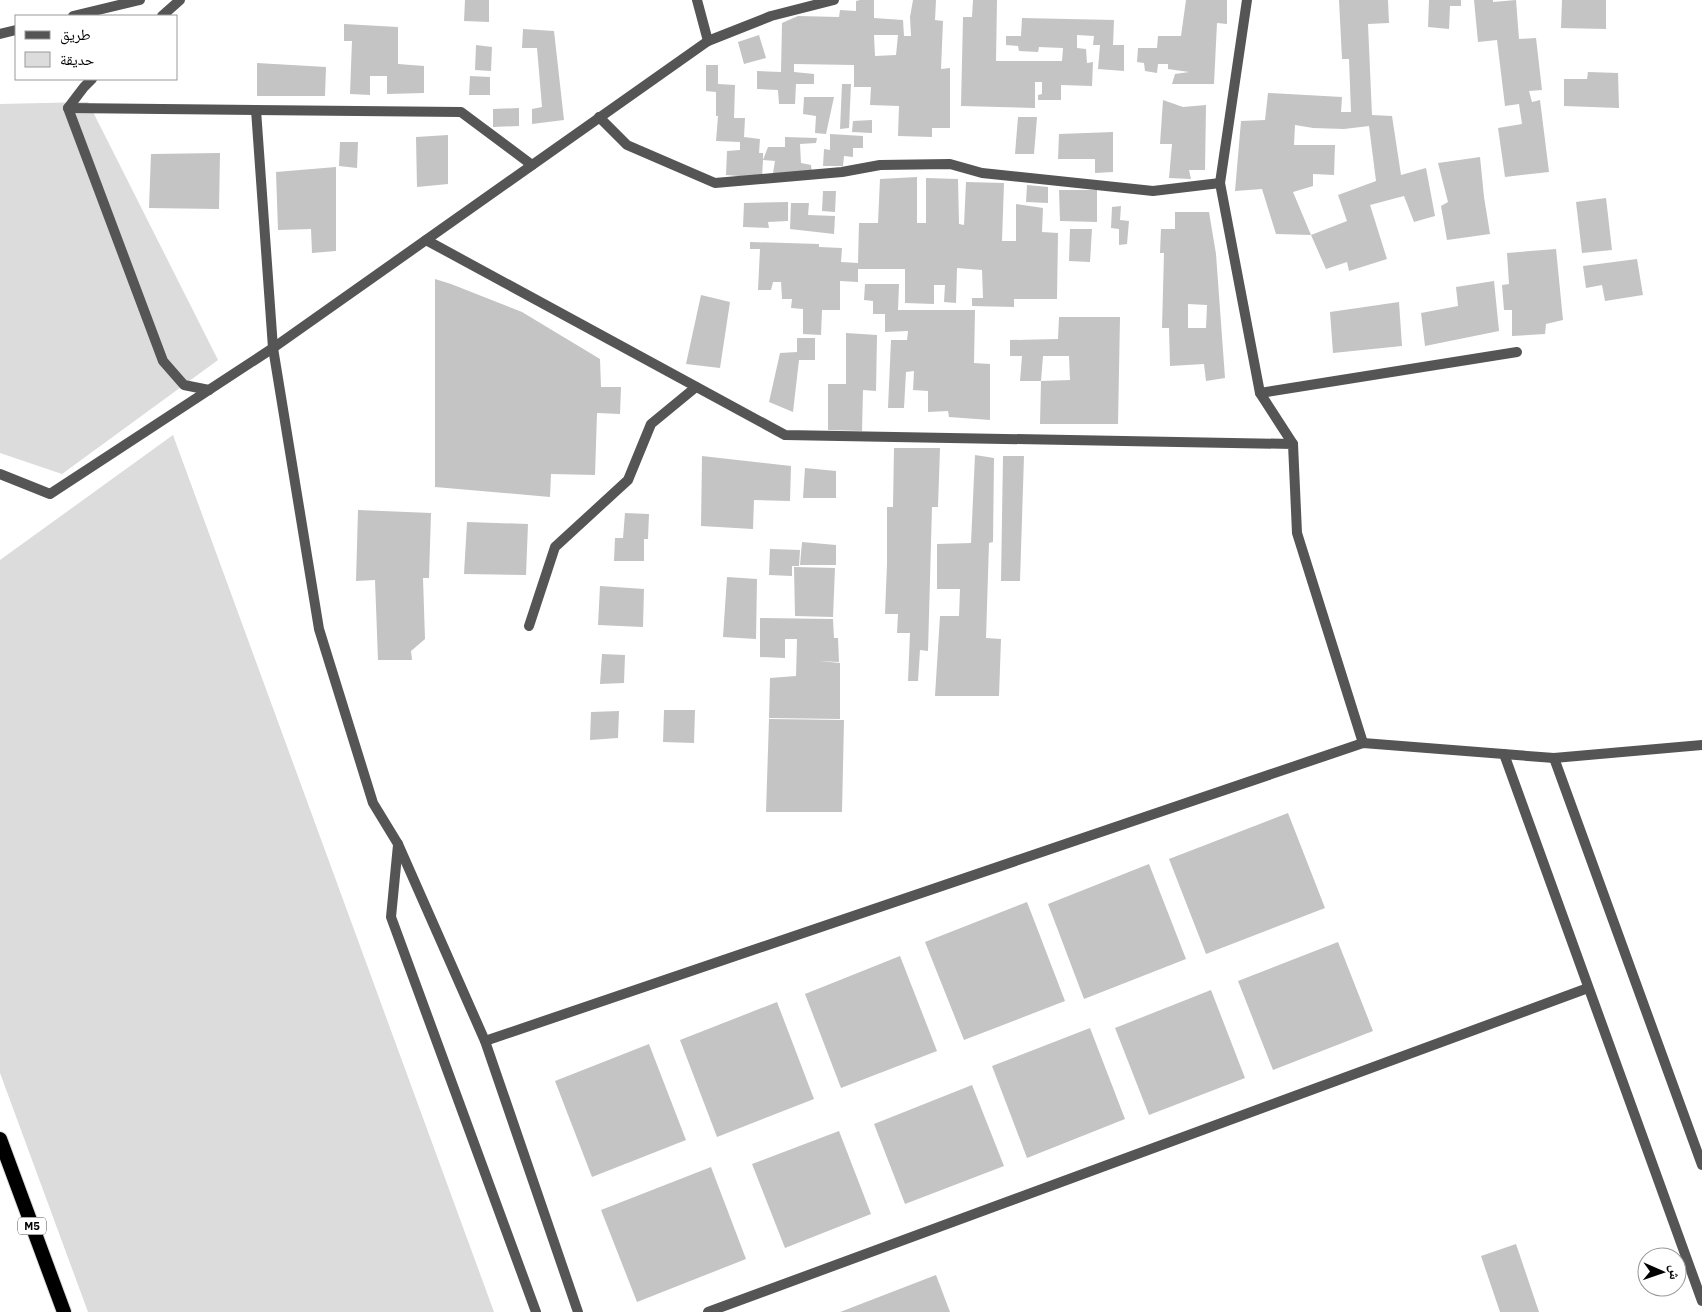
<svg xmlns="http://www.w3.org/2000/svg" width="1702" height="1312" font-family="'IBM Plex Sans','Noto Naskh Arabic',sans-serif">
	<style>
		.green { fill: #dcdcdc }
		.building { fill: #c4c4c4; fill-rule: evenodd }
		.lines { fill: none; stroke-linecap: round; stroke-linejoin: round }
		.trunk-casing { stroke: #dbdbdb; stroke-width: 16 }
		.service { stroke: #555; stroke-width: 10 }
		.minor { stroke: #555; stroke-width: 10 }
		.tertiary { stroke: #555; stroke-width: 10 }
		.trunk { stroke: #000; stroke-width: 14 }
		.labels { text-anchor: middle; stroke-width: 5; stroke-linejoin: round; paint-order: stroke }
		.shield { fill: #fff; stroke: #4c4c4c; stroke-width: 1 }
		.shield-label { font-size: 11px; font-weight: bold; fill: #000 }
	</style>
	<rect width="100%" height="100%" fill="#fff"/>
	<!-- green -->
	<g class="green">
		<polygon points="88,102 218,360 62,474 0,453 0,104"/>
		<polygon points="173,435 494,1312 88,1312 0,1073 0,560"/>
	</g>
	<!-- building -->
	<g class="building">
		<polygon points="465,0 489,0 489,22 464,21"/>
		<path d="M860 0H874V18L903 20 904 36H911L910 17 913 0H936L935 20 943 21 941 69 950 68V128H932V137L898 136 899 106 870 105 871 87H854V65L794 64V72L814 74V84H796L795 104H779L778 90 757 89V71L781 72 782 23 798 16 839 17 840 10 856 11V1ZM874 35H898L896 55 875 56Z"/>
		<polygon points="973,0 997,0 996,61 1062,61 1063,48 1039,47 1038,52 1019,51 1018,46 1006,45 1006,36 1021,36 1022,18 1114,20 1113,45 1124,45 1124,71 1098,69 1100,45 1093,45 1094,36 1077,35 1077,48 1086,49 1087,63 1093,62 1092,86 1061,85 1061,100 1038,100 1038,95 1042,94 1042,82 1035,82 1035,108 961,106 963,17 972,17"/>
		<polygon points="1186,0 1227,0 1227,24 1217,23 1214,84 1172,84 1175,74 1189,72 1168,69 1168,64 1158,64 1157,73 1145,71 1144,63 1137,62 1138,48 1157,48 1158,36 1181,36"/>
		<polygon points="1339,0 1388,0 1389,23 1368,24 1372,115 1392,116 1401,175 1426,168 1435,216 1414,222 1404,196 1370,205 1387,259 1349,271 1347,262 1326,269 1311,235 1347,221 1338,195 1376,181 1369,126 1344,129 1313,128 1295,125 1294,145 1335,145 1334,175 1313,174 1313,186 1293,192 1311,235 1276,234 1262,189 1235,191 1241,121 1265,120 1268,93 1342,97 1341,112 1351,112 1349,59 1342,59"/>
		<polygon points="1429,0 1461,0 1461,6 1450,6 1449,29 1428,27"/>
		<polygon points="1474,0 1493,0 1493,2 1516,0 1519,39 1536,38 1542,90 1529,91 1532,102 1540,100 1549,172 1505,177 1498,128 1522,124 1519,104 1505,106 1497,40 1478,42"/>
		<polygon points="1562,0 1606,0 1606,29 1561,28"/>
		<polygon points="344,24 398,27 398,64 424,66 424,93 387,94 387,76 370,76 370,95 350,94 352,41 344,41"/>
		<polygon points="523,29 554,31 564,120 532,124 532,109 542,107 537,48 522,48"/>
		<polygon points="759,35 766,58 744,64 738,42"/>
		<polygon points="476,45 492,47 491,71 475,70"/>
		<polygon points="257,63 326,67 325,96 257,96"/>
		<polygon points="706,65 718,65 718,84 735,85 734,118 745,118 744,137 760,139 759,153 763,153 763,160 768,147 785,147 785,137 817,138 816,143 800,144 801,163 811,165 812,173 773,173 775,161 763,160 762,178 726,175 727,151 740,150 740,142 716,141 718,116 716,116 716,92 706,91"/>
		<polygon points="1588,72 1618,73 1619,108 1564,106 1564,79 1587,79"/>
		<polygon points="470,76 490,77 490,95 469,95"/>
		<polygon points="842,84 851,84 849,128 840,129"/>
		<polygon points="804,97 834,97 826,134 815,133 816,116 803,114"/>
		<polygon points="1163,100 1183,107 1206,105 1205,170 1189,170 1191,179 1169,178 1172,144 1160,144"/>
		<polygon points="519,108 519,126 493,127 493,109"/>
		<polygon points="1018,117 1037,117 1034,154 1015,154"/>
		<polygon points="872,120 872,133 852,132 853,121"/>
		<polygon points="1113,132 1113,172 1095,173 1095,159 1058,159 1059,134"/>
		<polygon points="830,134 863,136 863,148 853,148 853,157 844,156 843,166 823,166 824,149 830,150"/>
		<polygon points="448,135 448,184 417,187 416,137"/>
		<polygon points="340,142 358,142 357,168 339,166"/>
		<polygon points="220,153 219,209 149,208 151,154"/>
		<polygon points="1480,157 1484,197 1490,234 1447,240 1441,206 1448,202 1438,163"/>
		<polygon points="336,167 336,251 312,253 311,229 278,230 276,172"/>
		<polygon points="917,177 917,223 926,223 926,178 958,179 959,224 964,225 966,182 1004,183 1002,241 1016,241 1016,204 1043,208 1042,232 1058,233 1057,299 1014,299 1014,307 972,306 972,298 983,298 982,270 957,268 956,303 944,302 945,285 934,285 934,304 905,303 905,269 858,269 858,282 840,281 840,310 822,310 821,335 803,334 803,309 791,308 792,299 782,299 781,282 773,282 771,290 758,290 760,249 750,249 750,242 819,244 819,247 842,248 841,262 858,263 859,223 878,223 880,179"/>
		<polygon points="1027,185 1048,187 1048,203 1026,202"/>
		<polygon points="1059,190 1097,190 1097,222 1060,221"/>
		<polygon points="823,191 836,191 835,212 822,211"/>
		<polygon points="1606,198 1612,250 1582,253 1576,202"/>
		<polygon points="788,202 788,221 768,222 769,228 743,227 744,203"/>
		<polygon points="791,203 809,203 808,215 835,216 834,234 790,229"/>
		<polygon points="1121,206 1120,220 1129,221 1127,244 1119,245 1119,229 1111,228 1112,207"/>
		<path d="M1175 212H1209L1216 254 1225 378 1206 381 1204 364 1170 366 1169 328H1162L1164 253H1160L1161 229H1175ZM1188 304 1207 305 1206 328H1188Z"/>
		<polygon points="1070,229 1092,229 1090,262 1069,261"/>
		<polygon points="1556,249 1563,320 1546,324 1545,334 1512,336 1512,310 1504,310 1502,285 1509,284 1507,253"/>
		<polygon points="1637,259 1643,295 1605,301 1602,285 1586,288 1583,266"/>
		<polygon points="435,279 451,284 522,312 600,359 601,387 621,387 620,414 597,413 595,475 551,474 550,497 435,487"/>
		<polygon points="1494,281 1499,331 1425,346 1421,313 1458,306 1456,287"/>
		<polygon points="865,284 899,284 898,310 975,310 974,363 990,364 990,420 949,417 948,411 928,412 928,391 913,390 914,371 906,372 904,408 888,408 891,340 907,340 908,331 885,332 885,314 873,314 873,301 864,300"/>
		<polygon points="701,295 730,302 720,368 686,364"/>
		<polygon points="1399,302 1402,346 1333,353 1330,312"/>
		<polygon points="1059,317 1120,317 1118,424 1040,424 1041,381 1070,380 1069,356 1043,356 1041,381 1020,381 1022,356 1010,356 1010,340 1058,339"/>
		<polygon points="846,333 877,335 876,391 863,390 862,431 828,430 828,384 846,384"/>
		<polygon points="797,338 815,338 815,360 799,360 793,412 769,402 780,353 797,352"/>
		<polygon points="894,448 940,448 938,507 932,507 928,651 920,650 918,681 908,681 910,633 897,633 898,614 885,614 887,564 887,507 893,507"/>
		<polygon points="975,455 994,458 993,542 989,543 986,638 1001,639 999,696 935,696 940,616 959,616 960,589 937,589 937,544 971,543"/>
		<polygon points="702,456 791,466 790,501 754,500 753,529 701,526"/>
		<polygon points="1003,456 1024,456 1020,581 1001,581"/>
		<polygon points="805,468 836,471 836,498 803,498"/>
		<polygon points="358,510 431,513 429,578 423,578 425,639 411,651 412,660 378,660 375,580 356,581"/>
		<polygon points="625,513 649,514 648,539 644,539 644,561 614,561 615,538 623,538"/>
		<polygon points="467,522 528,524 526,575 464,574"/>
		<polygon points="802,542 836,545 836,565 800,565"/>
		<polygon points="770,549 800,550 799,566 792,566 792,576 769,575"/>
		<polygon points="794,567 835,568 833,617 795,616"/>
		<polygon points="727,577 757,579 756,639 723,637"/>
		<polygon points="600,586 644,589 643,627 598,625"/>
		<polygon points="760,618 833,619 834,638 838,638 839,662 819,661 840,663 840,719 769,718 770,678 796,676 797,639 785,639 785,658 760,657"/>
		<polygon points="602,654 625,655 624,683 600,684"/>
		<polygon points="664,710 695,710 694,743 663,742"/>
		<polygon points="619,711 618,738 590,740 591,712"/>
		<polygon points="769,719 844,720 842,812 766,812"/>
		<polygon points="1288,813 1325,908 1206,954 1169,859"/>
		<polygon points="1149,864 1186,959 1084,999 1048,904"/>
		<polygon points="1027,902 1065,1001 964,1040 925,942"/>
		<polygon points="1338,942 1373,1031 1273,1070 1238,981"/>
		<polygon points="900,956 937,1051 841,1088 805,994"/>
		<polygon points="1211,990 1245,1078 1149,1115 1115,1028"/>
		<polygon points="777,1002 814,1099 717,1137 680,1040"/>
		<polygon points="1090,1028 1125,1119 1027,1158 992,1066"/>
		<polygon points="649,1044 686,1140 592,1177 555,1081"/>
		<polygon points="972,1085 1004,1166 905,1204 874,1124"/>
		<polygon points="839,1131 871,1214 785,1248 752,1164"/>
		<polygon points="711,1167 746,1259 637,1302 601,1210"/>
		<polygon points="1516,1244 1539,1312 1500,1312 1481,1256"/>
		<polygon points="936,1275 950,1312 840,1312"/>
	</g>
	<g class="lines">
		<!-- trunk casing -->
		<g class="trunk-casing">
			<polyline id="trunk" points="0,1139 64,1312"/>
		</g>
		<!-- service -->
		<polyline class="service" points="529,626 555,547 628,480 651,424 696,387"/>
		<!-- minor -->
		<g class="minor">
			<polyline points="1247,0 1220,183 1260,393 1293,444"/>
			<polyline points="73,16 140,0"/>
			<polyline points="162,16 180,0"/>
			<polyline points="0,34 16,30"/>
			<polyline points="708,41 771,16 834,0"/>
			<polyline points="92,79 84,87 68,108 163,361 184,385 209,390"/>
			<polyline points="68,108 461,112 532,165"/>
			<polyline points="256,110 273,348 319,629 373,803 398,844"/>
			<polyline points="599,117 627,145 715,183 842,172 880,165 950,164 982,173 1153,191 1220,183"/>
			<polyline points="426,240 785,435 1293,444 1297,533 1363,743"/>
			<polyline points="1260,393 1517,352"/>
			<polyline points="0,474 50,494 273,348 708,41 697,0"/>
			<polyline points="1504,754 1702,1301"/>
			<polyline points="1554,758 1702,1165"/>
			<polyline points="485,1041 1363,743 1554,758 1702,745"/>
			<polyline points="708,1312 1588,988"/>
		</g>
		<!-- tertiary -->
		<g class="tertiary">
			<polyline points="398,844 485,1041 578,1312"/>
			<polyline points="398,845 391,917 536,1312"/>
		</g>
		<!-- trunk -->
		<use href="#trunk" class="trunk"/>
	</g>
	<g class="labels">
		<!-- shield labels -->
		<rect class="shield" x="18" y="1217.5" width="28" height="17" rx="4"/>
		<g class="shield-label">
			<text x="32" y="1230">M5</text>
		</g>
	</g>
	<!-- legend -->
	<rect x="15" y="15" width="162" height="65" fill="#ffffff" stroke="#999999"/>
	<rect x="25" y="31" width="25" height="8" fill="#555555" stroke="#999999"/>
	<text x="60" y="40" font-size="15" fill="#000000">طريق</text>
	<rect x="25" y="52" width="25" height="15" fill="#dcdcdc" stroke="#999999"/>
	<text x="60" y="65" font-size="15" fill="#000000">حديقة</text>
	<!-- north arrow -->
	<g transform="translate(1662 1272) rotate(92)"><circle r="24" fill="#ffffff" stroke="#999999"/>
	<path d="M0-4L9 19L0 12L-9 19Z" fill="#000000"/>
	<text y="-8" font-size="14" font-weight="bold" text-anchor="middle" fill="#000000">ش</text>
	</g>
</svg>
